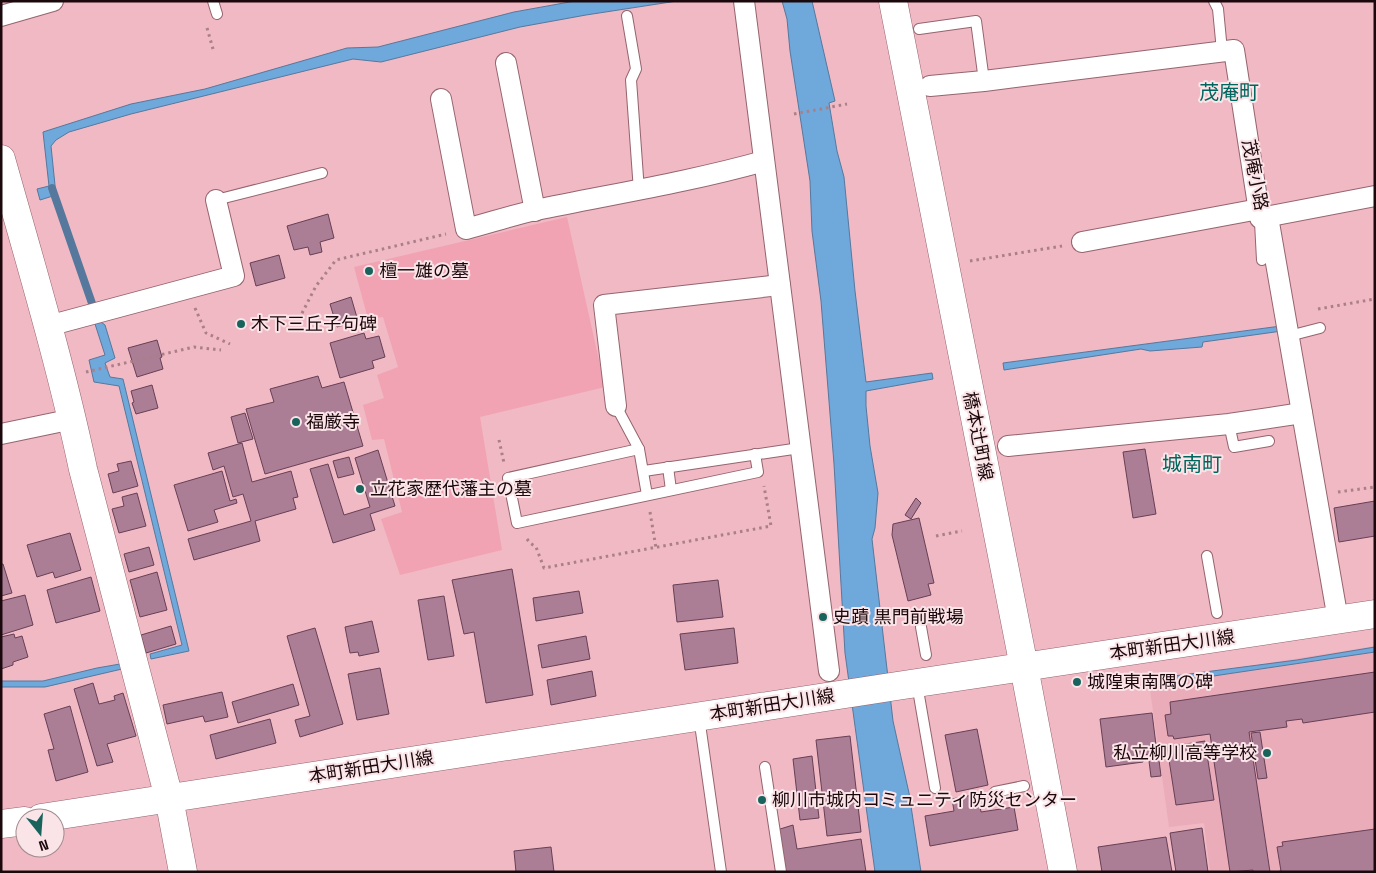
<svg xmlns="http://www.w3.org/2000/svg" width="1376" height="873" font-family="'Space Grotesk','Noto Sans JP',sans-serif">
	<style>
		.built { fill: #eaacb8 }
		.green { fill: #f1a3b3 }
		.water { fill: #6fa8db; stroke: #56789d }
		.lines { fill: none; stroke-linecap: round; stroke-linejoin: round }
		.stream { stroke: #56789d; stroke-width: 8 }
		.building { fill: #ab7e96; stroke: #673f55 }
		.lane-casing { stroke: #95646e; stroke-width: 12 }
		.street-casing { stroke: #95646e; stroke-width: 22 }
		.secondary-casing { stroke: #95646e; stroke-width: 29 }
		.path { stroke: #aa7f87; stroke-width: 3; stroke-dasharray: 2.5 4; stroke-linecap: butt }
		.lane { stroke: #fff; stroke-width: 10 }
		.street { stroke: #fff; stroke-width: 20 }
		.secondary { stroke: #fff; stroke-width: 28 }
		.poi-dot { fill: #18645d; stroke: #fbe4e8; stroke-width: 2 }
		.labels { text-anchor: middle; stroke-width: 4; stroke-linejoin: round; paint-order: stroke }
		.street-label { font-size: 18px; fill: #1a080c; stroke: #fbe4e8 }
		.poi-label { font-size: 18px; fill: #1a080c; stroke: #fbe4e8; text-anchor: start }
		.quarter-label { font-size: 20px; fill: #00655d; stroke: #fbe4e8 }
	</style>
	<rect width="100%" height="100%" fill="#f0b9c3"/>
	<!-- built -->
	<polygon class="built" points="1375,646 1375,872 1210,872 1204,823 1169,827 1149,682"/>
	<!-- green -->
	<polygon class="green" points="567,217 605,387 480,417 502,550 400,575 381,519 402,512 384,439 372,440 363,405 384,398 377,375 398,367 383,317 368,319 354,267"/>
	<!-- water -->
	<g class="water">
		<polygon points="575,1 677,1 586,15 520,27 381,62 353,59 131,114 69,132 56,140 51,146 56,195 40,200 37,189 49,186 43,132 131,104 205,89 347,48 378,47 514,12"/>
		<polygon points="782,1 812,1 835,101 829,103 837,151 844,177 855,291 866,382 932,373 933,379 866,391 866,406 870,446 878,493 875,528 872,539 893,721 909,793 921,872 875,872 845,653 834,464 821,301 812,231 810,181 790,51 787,19"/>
		<polygon points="101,322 105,325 115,358 105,363 110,377 123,379 189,651 151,659 150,654 182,645 119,386 94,382 89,360 105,355 95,324"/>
		<polygon points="1281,326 1282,331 1203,342 1202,347 1150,351 1141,349 1004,370 1003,363"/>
		<polygon points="1375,647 1375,652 1153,685 1151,679 1297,660"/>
		<polygon points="120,664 122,669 45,687 1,687 1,681 43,681 97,668"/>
	</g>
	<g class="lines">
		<!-- stream -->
		<polyline class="stream" points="52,188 95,312"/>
	</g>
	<!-- building -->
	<g class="building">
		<polygon points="328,214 334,238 320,242 322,252 310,255 308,247 294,250 287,226"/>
		<polygon points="279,255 285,278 256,286 250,263"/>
		<polygon points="351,297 358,321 337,327 330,304"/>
		<polygon points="364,333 366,339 379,336 385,357 372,361 374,368 340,378 330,343"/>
		<polygon points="157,340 162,357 160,358 163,369 137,377 128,348"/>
		<polygon points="318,376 322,388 344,382 363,446 265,474 246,409 274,402 270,389"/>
		<polygon points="152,385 158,408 136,414 132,403 134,402 131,391"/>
		<polygon points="245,413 253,439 238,443 231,417"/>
		<polygon points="242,443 252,482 291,471 298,497 293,498 296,509 255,521 260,541 194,560 188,539 251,521 243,494 233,497 224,466 213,470 208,453"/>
		<polygon points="1145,449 1156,514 1133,518 1123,452"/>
		<polygon points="378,450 395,506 370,514 375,530 333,543 310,469 328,464 344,515 370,507 355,458"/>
		<polygon points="349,457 354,474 338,478 333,461"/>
		<polygon points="131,461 138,486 113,493 108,474 119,471 117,464"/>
		<polygon points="222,471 230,501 236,499 237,503 214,510 218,522 188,531 174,485"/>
		<polygon points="137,493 146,526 119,533 112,509 124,506 122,497"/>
		<polygon points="916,498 921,503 911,519 905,515"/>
		<polygon points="1375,501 1375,536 1339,542 1334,508"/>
		<polygon points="919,518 934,583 928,584 931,595 908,601 892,535 893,524"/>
		<polygon points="70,533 81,570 55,578 53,572 37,577 27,545"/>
		<polygon points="149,547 154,565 129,572 124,554"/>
		<polygon points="1,564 3,564 12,593 1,596"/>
		<polygon points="512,569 533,695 486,703 474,632 464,634 452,580"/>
		<polygon points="157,572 167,610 140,617 130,580"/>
		<polygon points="91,577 100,611 56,623 47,590"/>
		<polygon points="718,580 723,617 677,622 673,585"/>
		<polygon points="579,591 583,613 536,621 533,598"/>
		<polygon points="25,595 33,625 1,635 1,601"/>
		<polygon points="444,596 454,656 428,660 418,600"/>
		<polygon points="372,621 379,652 359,656 358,652 350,653 345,627"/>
		<polygon points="171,626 176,644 146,653 141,635"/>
		<polygon points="315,628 343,724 300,737 295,720 310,716 287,636"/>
		<polygon points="734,628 738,663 685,670 680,634"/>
		<polygon points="14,634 15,638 22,636 28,657 13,662 13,665 1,669 1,637"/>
		<polygon points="586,636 590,659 542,668 538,645"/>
		<polygon points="380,668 389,714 357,720 348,674"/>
		<polygon points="592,671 596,696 551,705 547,680"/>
		<polygon points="1375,672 1375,712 1303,723 1302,719 1286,721 1287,727 1249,732 1270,872 1253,872 1253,870 1230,872 1210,734 1174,739 1173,736 1168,736 1165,715 1171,714 1170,702"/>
		<polygon points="93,683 99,704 115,700 114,696 123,693 136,736 107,744 113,762 97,766 74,689"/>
		<polygon points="293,684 299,705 238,723 232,702"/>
		<polygon points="222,692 228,717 205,722 203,716 167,724 163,705"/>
		<polygon points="70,706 88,772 56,781 48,750 54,749 44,714"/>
		<polygon points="1152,713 1157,753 1143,755 1143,762 1106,767 1100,719"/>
		<polygon points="270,719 276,743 216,759 210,735"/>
		<polygon points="977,729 988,785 956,792 945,735"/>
		<polygon points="1260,732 1267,778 1258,779 1251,733"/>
		<polygon points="850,736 861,832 827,836 816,740"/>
		<polygon points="1205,741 1214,800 1176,805 1167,747"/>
		<polygon points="812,756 819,818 800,820 793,759"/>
		<polygon points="1159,760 1161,776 1151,777 1149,761"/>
		<polygon points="978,794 981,812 1014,807 1018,830 930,846 925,816 954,811 952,799"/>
		<polygon points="793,825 797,849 861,839 866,872 785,872 777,830"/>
		<polygon points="1202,828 1208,872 1176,872 1170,833"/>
		<polygon points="1375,829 1375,872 1275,872 1281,871 1277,847 1283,846 1282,842"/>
		<polygon points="1166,837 1172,872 1102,872 1098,847"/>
		<polygon points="551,847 554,872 516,872 514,851"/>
	</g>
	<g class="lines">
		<!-- lane casing -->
		<g class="lane-casing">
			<g id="lane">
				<polyline points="213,1 217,14"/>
				<polyline points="1214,1 1218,9 1222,51"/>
				<polyline points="627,16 636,69 631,80 639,191"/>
				<polyline points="919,29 976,21 984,81"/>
				<polyline points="216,200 322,173"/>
				<polyline points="1260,222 1262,260"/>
				<polyline points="1289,336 1320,328"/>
				<polyline points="616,406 639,449 647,495"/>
				<polyline points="1229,424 1234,447 1269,441"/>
				<polyline points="639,449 508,478 517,523 758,472 755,454"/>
				<polyline points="668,467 671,490"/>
				<polyline points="644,471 800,448"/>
				<polyline points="1207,556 1217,613"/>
				<polyline points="921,627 926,655"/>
				<polyline points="917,684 935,788"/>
				<polyline points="699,717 721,872"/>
				<polyline points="765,767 781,872"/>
				<polyline points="995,792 1024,786"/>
			</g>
		</g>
		<!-- street casing -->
		<g class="street-casing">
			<g id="street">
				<polyline points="744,1 829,671"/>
				<polyline points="1,16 53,1"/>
				<polyline points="506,63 535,211"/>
				<polyline points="930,86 984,81 1234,50 1260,218 1375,196"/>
				<path d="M441 99 466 229C489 223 513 215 536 210 613 194 689 182 764 161"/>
				<polyline points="1268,217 1338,620"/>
				<polyline points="1082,242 1259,209"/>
				<polyline points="48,326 234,276 216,200"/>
				<polyline points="616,406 604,305 780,285"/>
				<polyline points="1,434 73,419"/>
				<polyline points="1008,446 1229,424 1302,413"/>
			</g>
		</g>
		<!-- secondary casing -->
		<g class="secondary-casing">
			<g id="secondary">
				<polyline points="893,1 1024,667 1063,872"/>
				<path d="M1 159C30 262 61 365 83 469L169 798 183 872"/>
				<polyline points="41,818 897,686 1375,614"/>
				<polyline points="1,824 25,821"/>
			</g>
		</g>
		<!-- path -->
		<g class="path">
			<polyline points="207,28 213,49"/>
			<polyline points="794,114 847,104"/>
			<polyline points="970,261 1062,246"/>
			<polyline points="195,308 206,333 230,344"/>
			<polyline points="1318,309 1375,299"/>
			<polyline points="299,319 316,286 336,260 446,234"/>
			<polyline points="86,372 194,347 221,350"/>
			<polyline points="499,440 504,463"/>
			<polyline points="1338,492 1375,487"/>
			<polyline points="650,512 656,548"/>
			<polyline points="936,536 962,531"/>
			<polyline points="527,539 530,543 536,547 544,568 771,526 764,486"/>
		</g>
		<!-- lane -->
		<use href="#lane" class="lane"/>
		<!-- street -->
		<use href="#street" class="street"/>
		<!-- secondary -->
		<use href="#secondary" class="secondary"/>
	</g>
	<!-- markers -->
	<g class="poi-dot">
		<circle cx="369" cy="271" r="5"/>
		<circle cx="241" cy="324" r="5"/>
		<circle cx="296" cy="422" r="5"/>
		<circle cx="360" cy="489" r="5"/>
		<circle cx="823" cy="617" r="5"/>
		<circle cx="1077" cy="682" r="5"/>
		<circle cx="1267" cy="753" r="5"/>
		<circle cx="762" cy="800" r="5"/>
	</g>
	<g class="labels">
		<!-- street labels -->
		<g class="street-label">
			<text transform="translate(1255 175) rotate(79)" y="6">茂庵小路</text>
			<text transform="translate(978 436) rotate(79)" y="6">橋本辻町線</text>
			<text transform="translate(1172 645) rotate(-8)" y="6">本町新田大川線</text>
			<text transform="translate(772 705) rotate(-9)" y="6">本町新田大川線</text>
			<text transform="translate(371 767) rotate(-9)" y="6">本町新田大川線</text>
		</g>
		<!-- poi labels -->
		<g class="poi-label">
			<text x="379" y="277">檀一雄の墓</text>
			<text x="251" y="330">木下三丘子句碑</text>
			<text x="306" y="428">福厳寺</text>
			<text x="370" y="495">立花家歴代藩主の墓</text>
			<text x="833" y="623">史蹟 黒門前戦場</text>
			<text x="1087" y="688">城隍東南隅の碑</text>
			<text x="1257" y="759" text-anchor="end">私立柳川高等学校</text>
			<text x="772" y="806">柳川市城内コミュニティ防災センター</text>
		</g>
		<!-- quarter labels -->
		<g class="quarter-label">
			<text x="1229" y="99">茂庵町</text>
			<text x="1192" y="471">城南町</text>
		</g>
	</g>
	<!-- border -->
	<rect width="1376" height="873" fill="none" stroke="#1a080c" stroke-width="5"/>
	<!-- north arrow -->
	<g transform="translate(40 833) rotate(163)"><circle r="24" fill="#fbe4e8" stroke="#a18c90"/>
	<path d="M0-4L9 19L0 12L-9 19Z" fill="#18645d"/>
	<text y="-8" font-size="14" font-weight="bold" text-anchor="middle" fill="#1a080c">N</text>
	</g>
</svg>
